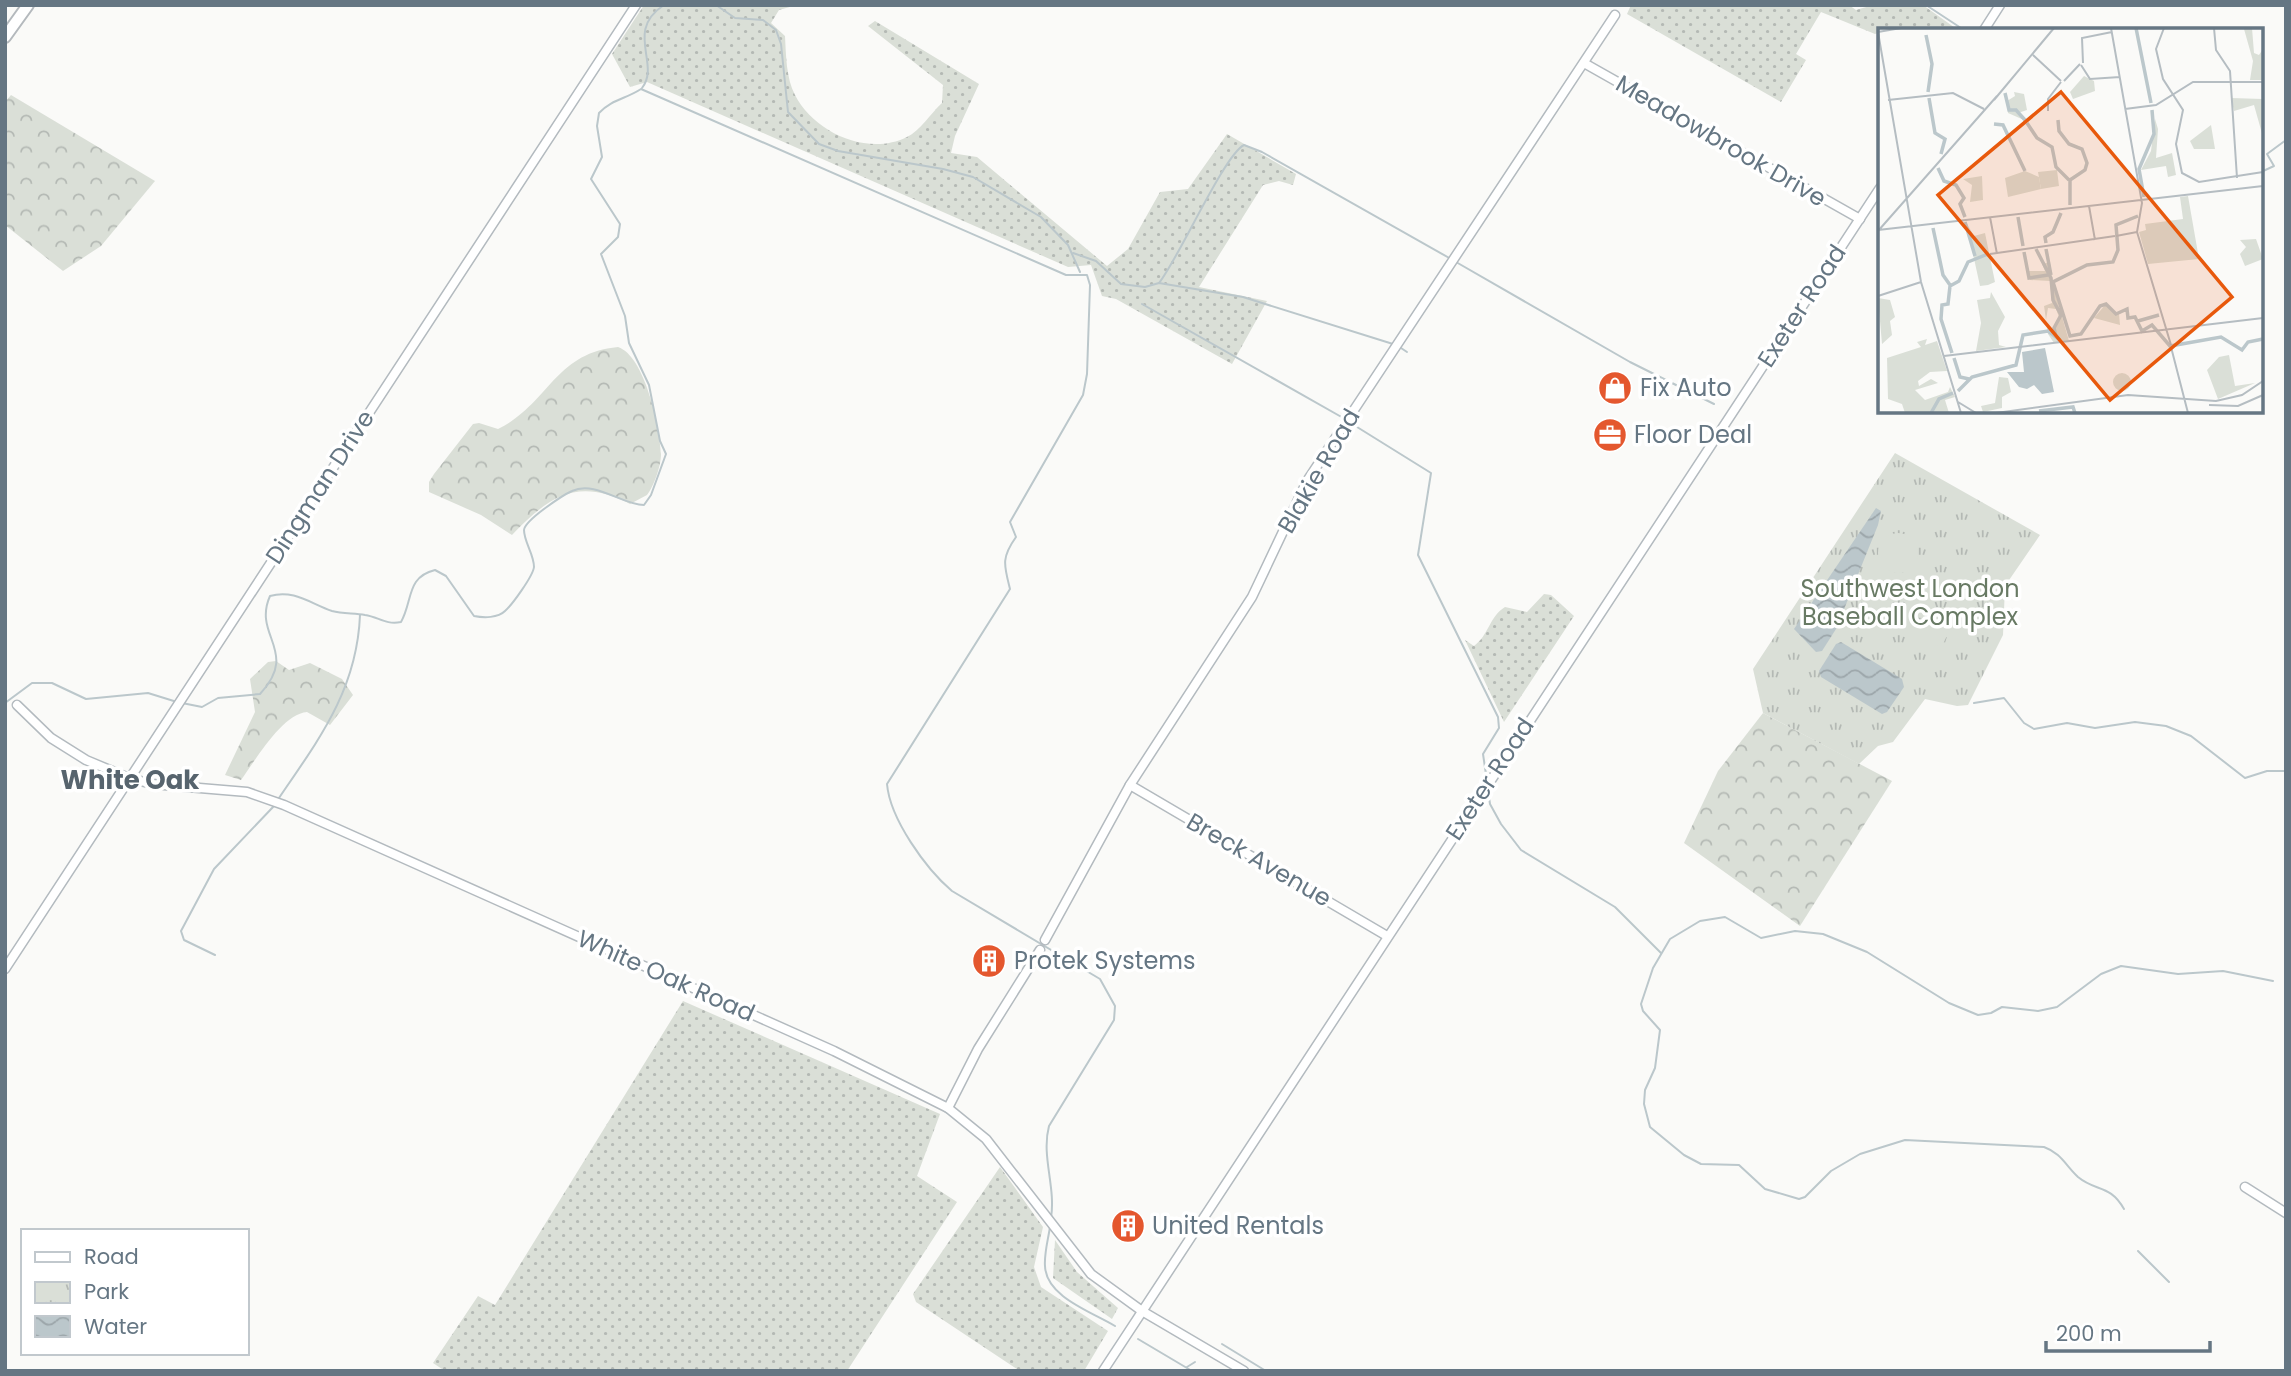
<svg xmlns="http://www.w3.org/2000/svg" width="2291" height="1376" font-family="Poppins,sans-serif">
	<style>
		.grass { fill: url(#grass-dots) }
		.forest { fill: url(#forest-crowns) }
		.park { fill: url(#park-tufts) }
		.pitch { fill: #dadfd7 }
		.water { fill: url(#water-waves) }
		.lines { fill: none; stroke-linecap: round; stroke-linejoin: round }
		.stream { stroke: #bbc7cb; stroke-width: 2 }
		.secondary-casing { stroke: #b3babf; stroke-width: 11 }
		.highway-casing { stroke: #b4b9bd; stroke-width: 14 }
		.secondary { stroke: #fff; stroke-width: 8 }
		.highway { stroke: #fff; stroke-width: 10 }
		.labels { text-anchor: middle; stroke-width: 7; stroke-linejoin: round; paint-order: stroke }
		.street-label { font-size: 24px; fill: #657683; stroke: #fff }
		.poi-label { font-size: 24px; fill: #657683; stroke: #fff; text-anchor: start }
		.park-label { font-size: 24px; fill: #687a64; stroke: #fff }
		.neighbourhood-label { font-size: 26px; font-weight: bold; fill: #57646e; stroke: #fff }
		.inset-river { fill: none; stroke: #bbc7cb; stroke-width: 3.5 }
		.inset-road { fill: none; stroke: #b5bdc2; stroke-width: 2 }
		.view { fill: #e8590c; fill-opacity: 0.15; stroke: #e8590c; stroke-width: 3.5 }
		.inset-edge { fill: none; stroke: #657683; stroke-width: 3.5 }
	</style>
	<defs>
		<pattern id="grass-dots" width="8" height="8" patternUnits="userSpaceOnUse" patternTransform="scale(1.75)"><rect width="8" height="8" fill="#dadfd7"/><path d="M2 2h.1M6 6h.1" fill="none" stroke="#b4b9b4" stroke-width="1.8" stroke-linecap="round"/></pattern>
		<pattern id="forest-crowns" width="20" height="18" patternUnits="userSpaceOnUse" patternTransform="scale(1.75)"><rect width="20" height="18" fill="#dadfd7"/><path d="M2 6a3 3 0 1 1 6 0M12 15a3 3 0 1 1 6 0" fill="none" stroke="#b4b9b4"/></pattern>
		<pattern id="park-tufts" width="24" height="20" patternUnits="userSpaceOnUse" patternTransform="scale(1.75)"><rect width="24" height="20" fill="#dadfd7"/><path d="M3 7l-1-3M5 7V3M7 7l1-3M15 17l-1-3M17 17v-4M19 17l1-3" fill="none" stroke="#b4b9b4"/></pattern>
		<pattern id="water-waves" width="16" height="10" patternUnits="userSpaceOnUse" patternTransform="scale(1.75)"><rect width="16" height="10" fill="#bbc7cb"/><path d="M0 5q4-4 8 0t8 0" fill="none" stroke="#9ca6aa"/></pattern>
	</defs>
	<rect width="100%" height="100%" fill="#fafaf8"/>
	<!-- grass -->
	<g class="grass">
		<path d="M644 5H797L779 10 771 23 785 36C786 54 786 78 795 95 814 132 867 157 907 137 920 131 931 113 942 103L943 85 868 26 875 21 979 84 955 136 951 153 977 157 1107 266 1128 249 1160 192 1188 189 1227 134 1296 174 1293 185 1279 181 1263 185 1199 287 1267 301 1232 364 1116 299 1102 296 1091 265 1068 267 647 82 630 87 612 54Z"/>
		<path d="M1631 5H1849L1856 10 1873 5H1923L1958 30C1930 30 1898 27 1875 34L1821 12 1796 54 1806 60 1781 102 1627 14Z"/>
		<path d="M1544 594 1551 595 1574 616 1504 722 1465 640 1474 646C1489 635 1489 617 1505 607L1527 612Z"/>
		<polygon points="683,1001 940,1114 917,1176 957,1202 847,1371 445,1371 433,1363 478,1296 495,1305"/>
		<polygon points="1000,1167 1043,1227 1034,1267 1041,1287 1108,1331 1084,1371 1020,1371 916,1302 913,1294"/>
		<polygon points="1055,1240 1077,1272 1118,1308 1112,1319 1053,1278"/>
	</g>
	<!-- forest -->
	<g class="forest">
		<polygon points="11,95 155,181 101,246 63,271 5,225 5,102"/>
		<path d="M618 347C645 356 660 428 661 454 661 466 654 486 647 495L630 504C578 477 549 496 512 535L481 515 429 492V482L434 474 473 424 479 423 498 429C549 404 554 353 618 347Z"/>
		<path d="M276 661 289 670 310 663 342 679 353 695 330 725 307 712C282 714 255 761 241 780L225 775 255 712 250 679 268 662Z"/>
		<polygon points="1763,713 1892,781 1800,926 1684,843 1718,771"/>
	</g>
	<!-- park -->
	<polygon class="park" points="1895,453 2040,535 2005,586 2003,635 1968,705 1957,706 1925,699 1893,742 1878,746 1859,764 1763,713 1753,669"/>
	<!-- pitch -->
	<g class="pitch">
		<circle cx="1898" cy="553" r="20"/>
		<polygon points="1935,610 1948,619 1950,629 1944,642 1933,647 1913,633 1913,626"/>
	</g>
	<!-- water -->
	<g class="water">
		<polygon points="1876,508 1881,511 1878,525 1836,629 1822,651 1816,652 1794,629"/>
		<polygon points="1841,642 1902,679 1904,687 1887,712 1882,714 1821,677 1819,671 1836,644"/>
	</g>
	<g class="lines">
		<!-- stream -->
		<g class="stream">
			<polyline points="716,5 735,18 763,20 776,30 781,44 788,112 819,144 838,151 943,169 973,177 1041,217 1068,245 1080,272"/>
			<polyline points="1926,5 1964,30"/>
			<path d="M642 88C661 64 624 31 664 5"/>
			<polyline points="2261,172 2274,166 2267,154 2286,140"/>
			<polyline points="1073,253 1096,261 1121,284 1145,287 1159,283 1243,297 1393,344"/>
			<polyline points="1456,262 1630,362 1714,404"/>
			<path d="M1159 283C1179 258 1224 155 1244 145L1262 152 1451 259"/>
			<polyline points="1142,304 1345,419"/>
			<polyline points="1401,348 1407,352"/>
			<polyline points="1349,422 1431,473 1418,555 1498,717 1499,728 1483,754 1487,781"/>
			<polyline points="5,703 32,683 52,683 86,699 148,693 177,702"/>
			<path d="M182 703 202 707 218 698 260 694C300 651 252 636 270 596 294 589 311 604 332 611 343 614 354 613 365 615 379 617 385 625 401 622 413 601 406 577 435 570L446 576 474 616C484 618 498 618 505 611 512 605 533 576 534 567 534 554 524 542 524 530 525 520 563 495 572 491 595 480 622 505 644 505L651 495 666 454 660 441 649 385 629 343 625 316 601 254 618 237 620 224 591 179 602 157 597 126 599 113C612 99 626 99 641 89L1066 275H1087L1090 285 1087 374 1083 395 1010 522 1016 537C1001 558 1004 565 1010 589L887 784C890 819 926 869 952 891L1100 979 1115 1006 1114 1020 1049 1126C1041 1156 1056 1187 1051 1218"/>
			<polyline points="1974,703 2004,698 2024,723 2034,729 2067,723 2095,728 2135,722 2166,726 2191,736 2245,778 2267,771 2286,771"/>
			<polyline points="1488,790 1490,804 1501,824 1521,850 1615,907 1661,953"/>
			<path d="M279 798C319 739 357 690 360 615"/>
			<polyline points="215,955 184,940 181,931 214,869 274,806"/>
			<path d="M2124 1209C2110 1184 2096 1192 2078 1177 2066 1166 2061 1153 2044 1147L1905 1140 1860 1154 1831 1171 1805 1197 1799 1199 1765 1189 1739 1165 1701 1164 1684 1155 1650 1127 1644 1104 1645 1090 1655 1068 1660 1030 1643 1011 1641 1004 1653 968 1670 939 1700 921 1725 917 1761 938 1795 931 1823 934 1867 952 1949 1003 1978 1015 1991 1013 2002 1007 2038 1011 2057 1007 2101 974 2121 966 2178 974 2223 971 2273 981"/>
			<path d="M1050 1227C1048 1240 1044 1254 1045 1266 1046 1297 1092 1312 1115 1326"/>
			<polyline points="2138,1251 2169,1282"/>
			<polyline points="1138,1339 1192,1371"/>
			<polyline points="1222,1344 1266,1371"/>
			<polyline points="1187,1367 1195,1362"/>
		</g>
		<!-- secondary casing -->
		<g class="secondary-casing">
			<g id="secondary">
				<polyline points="1984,30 2000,5"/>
				<polyline points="1584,63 1860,219"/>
				<polyline points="17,705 51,738 86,760 129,778 152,784 247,792 284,805 834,1051 948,1108 986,1139 1091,1274 1142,1311 1244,1371"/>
				<polyline points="1130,785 1387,936"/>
				<polyline points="1045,940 1130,785 1252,597 1307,481 1615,15"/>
				<polyline points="5,969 636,5"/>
				<polyline points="948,1108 978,1049 1040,950"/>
				<polyline points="2245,1187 2286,1213"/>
				<polyline points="1103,1371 1880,188"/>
			</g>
		</g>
		<!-- highway casing -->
		<g class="highway-casing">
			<polyline id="highway" points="5,37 28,5"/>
		</g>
		<!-- secondary -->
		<use href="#secondary" class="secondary"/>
		<!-- highway -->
		<use href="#highway" class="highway"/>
	</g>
	<!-- icons -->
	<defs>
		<g id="shop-disc" transform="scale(1.75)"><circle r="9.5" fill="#e4572e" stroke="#fff"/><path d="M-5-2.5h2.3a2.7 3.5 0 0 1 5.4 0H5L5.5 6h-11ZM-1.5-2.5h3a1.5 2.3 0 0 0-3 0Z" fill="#fff"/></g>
		<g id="office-disc" transform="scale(1.75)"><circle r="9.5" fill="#e4572e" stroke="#fff"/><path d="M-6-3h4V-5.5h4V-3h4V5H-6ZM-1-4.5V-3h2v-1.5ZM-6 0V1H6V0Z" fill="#fff"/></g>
		<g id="building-disc" transform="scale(1.75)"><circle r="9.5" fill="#e4572e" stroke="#fff"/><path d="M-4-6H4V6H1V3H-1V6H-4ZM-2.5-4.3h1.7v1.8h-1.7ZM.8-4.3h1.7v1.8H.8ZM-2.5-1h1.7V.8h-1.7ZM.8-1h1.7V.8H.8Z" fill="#fff"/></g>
	</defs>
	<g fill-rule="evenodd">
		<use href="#shop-disc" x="1615" y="388"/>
		<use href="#office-disc" x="1610" y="435"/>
		<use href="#building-disc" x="989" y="961"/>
		<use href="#building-disc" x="1128" y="1226"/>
	</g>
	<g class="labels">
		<!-- street labels -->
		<g class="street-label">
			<text transform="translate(1721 141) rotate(30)" y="8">Meadowbrook Drive</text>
			<text transform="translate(1802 306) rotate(-57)" y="8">Exeter Road</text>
			<text transform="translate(1319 471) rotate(-60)" y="8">Blakie Road</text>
			<text transform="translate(320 487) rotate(-57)" y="8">Dingman Drive</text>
			<text transform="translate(1490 779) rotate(-57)" y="8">Exeter Road</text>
			<text transform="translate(1259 860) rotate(30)" y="8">Breck Avenue</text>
			<text transform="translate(666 976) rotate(24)" y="8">White Oak Road</text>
		</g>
		<!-- poi labels -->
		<g class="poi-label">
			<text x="1640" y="396">Fix Auto</text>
			<text x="1634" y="443">Floor Deal</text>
			<text x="1014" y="969">Protek Systems</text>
			<text x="1152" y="1234">United Rentals</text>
		</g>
		<!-- park labels -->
		<g class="park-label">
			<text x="1910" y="597">Southwest London<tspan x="1910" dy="28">Baseball Complex</tspan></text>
		</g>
		<!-- neighbourhood labels -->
		<g class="neighbourhood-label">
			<text x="130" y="789">White Oak</text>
		</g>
	</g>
	<!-- overview -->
	<g transform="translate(1878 28)">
		<rect width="385" height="385" fill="#fafaf8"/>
		<path d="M136 64 146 66 149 82 140 85 146 92 130 85 129 73 137 68ZM277 91 280 101 278 130 294 125 298 147 290 149 288 138 263 142 273 123ZM310 168 321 231 270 236 261 204 268 202 267 196 305 191 302 169ZM88 194 96 208 107 205 117 254 110 257 102 258ZM172 234 174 254 191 313 176 315 170 306 169 300 176 301 181 289 178 281 170 280 168 292 166 278 174 275 172 253 152 252 150 243H167L164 236Z" fill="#dadfd7"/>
		<path d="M179 142 181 158 163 161 160 144ZM378 211 385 231 367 238 362 226 368 219 362 212ZM113 264 127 289 120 303 121 317 128 319 98 323 103 295 99 272 112 270ZM0 270 12 272 17 289 12 293 14 307 4 316ZM227 277 241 286 242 297 216 290ZM49 311 47 317 59 313 69 343 52 344 40 353 41 358 53 351 60 355 37 362 47 372 70 364 72 359 77 369 67 372 71 385H27L24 376 10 371 9 330 43 319 39 314ZM351 327 357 358 377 355 340 371 329 342 341 329ZM235 354a9 9 0 1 1 18 0a9 9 0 1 1-18 0ZM121 349 130 350 133 364 124 369V380L105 384 103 378 117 375Z" fill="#dadfd7"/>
		<path d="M374 0 376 25 381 27 385 21V52H372L375 33 366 1ZM206 48 216 53 217 63 195 71 192 64ZM353 70 385 71V109L376 77 356 83ZM333 97 337 121H316L312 113ZM147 143 161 149 163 161 130 169 127 150ZM104 148 105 172 92 174 94 157 85 151Z" fill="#dadfd7"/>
		<path d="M167 320 176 364 164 366 156 357 149 361 141 359 129 344H146L144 324Z" fill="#bbc7cb"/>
		<path class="inset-river" d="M258 0 273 75M48 7 54 36 50 64M127 65 131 82H138L147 92M51 70 57 105 67 111 63 126M180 92 181 103 191 116 204 121 209 135 207 142 192 152V177M149 95 159 110 174 119 178 139 191 152M116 96 125 97 147 143M60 140 66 153 78 157 86 170 82 176 87 189M266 169 261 141 276 106 274 82M260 188 238 197 240 222 235 234 209 237 175 254 192 308 203 306 222 278 228 276 238 286 249 281 250 290 257 289 264 303 274 297 292 318 343 309 364 322 370 314 385 311M140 189 145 218M87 194 97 228M55 200 65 247 72 257M168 215 167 209 175 204 183 185M158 221 173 250 175 272 183 287 176 300 178 309M168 221 173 247M146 224 151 250 170 247M260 293 281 287M74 325 63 291 64 277 70 276 72 258 81 253 90 234 110 226M76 330 82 349 91 351M80 363 94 349 138 337 145 307 170 303 182 312M161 383 195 379 197 385M53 385 61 371 75 365"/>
		<path class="inset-road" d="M233 0 264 175 259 204 293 317M286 0 278 21 285 51 305 82 298 116 304 145 321 154 385 144M336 0 338 22 352 43 359 150M0 4 43 254 83 385M0 4 23 0M155 27 183 53M205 35 204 10 234 4M203 37 212 51 242 49M186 53 202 36M10 72 75 65 106 81M116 72 176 0M247 81 278 77 315 54H385M170 83V71L183 54M211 178 217 212M112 189 119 226M0 202 385 158M0 203 119 68M238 208 259 204M112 226 237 208M0 268 43 254M293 319 310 385M66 328 385 290M80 374 98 385M331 377 360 378 385 367M118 385 250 367 338 373 364 367 385 353"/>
		<path class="view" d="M183 64 354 269 232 372 60 167Z"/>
		<rect width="385" height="385" class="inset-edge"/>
	</g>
	<!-- border -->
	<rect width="2291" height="1376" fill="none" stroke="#657683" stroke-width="14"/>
	<!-- legend -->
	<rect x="21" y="1229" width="228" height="126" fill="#ffffff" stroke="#c1c8cd" stroke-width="2"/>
	<rect x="35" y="1252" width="35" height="10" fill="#ffffff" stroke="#c1c8cd" stroke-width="2"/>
	<text x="84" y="1264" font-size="21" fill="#657683">Road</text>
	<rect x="35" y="1282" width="35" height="21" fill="url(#park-tufts)" stroke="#c1c8cd" stroke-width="2"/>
	<text x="84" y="1299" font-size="21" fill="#657683">Park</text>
	<rect x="35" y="1316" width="35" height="21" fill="url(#water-waves)" stroke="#c1c8cd" stroke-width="2"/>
	<text x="84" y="1334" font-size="21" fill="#657683">Water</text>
	<!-- scale -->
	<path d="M2046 1341v10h164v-10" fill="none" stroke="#657683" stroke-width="3.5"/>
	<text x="2056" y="1341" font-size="21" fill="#657683" stroke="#ffffff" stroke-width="5" paint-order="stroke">200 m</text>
</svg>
